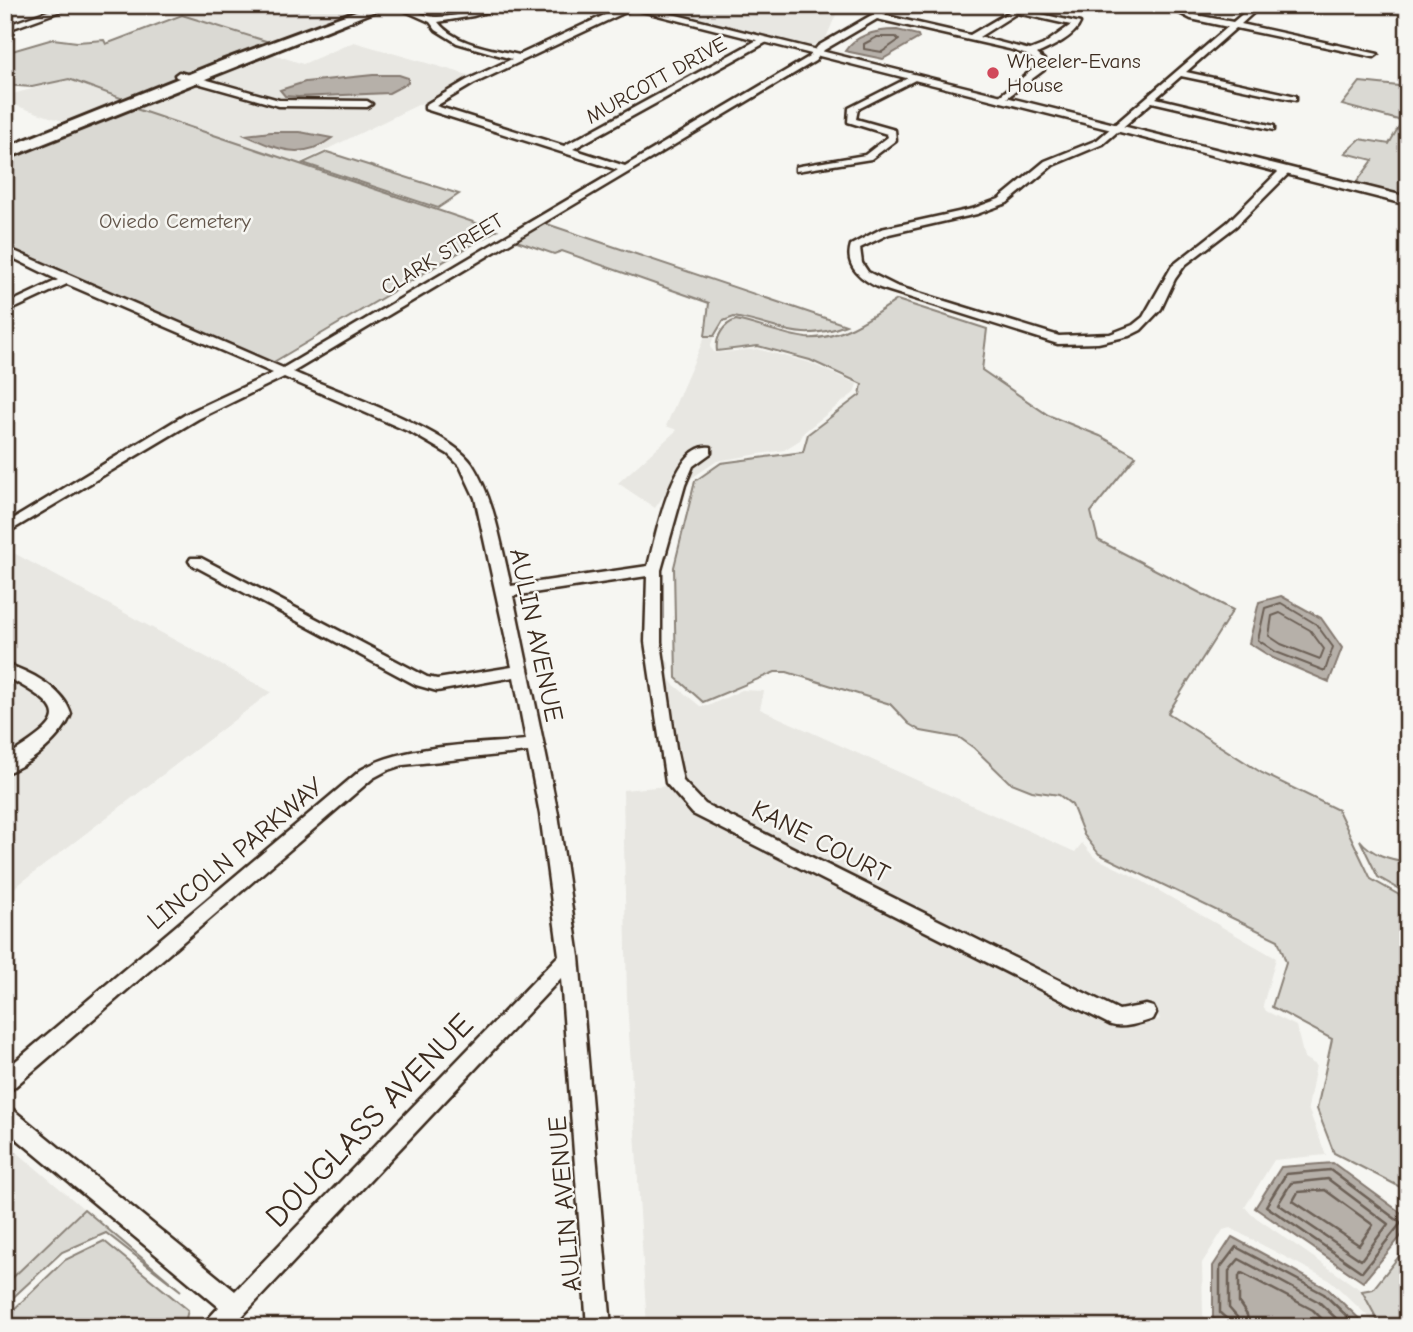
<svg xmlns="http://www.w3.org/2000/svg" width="1413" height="1332" font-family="'Comic Neue',sans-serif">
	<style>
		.built { fill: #e8e7e2 }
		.green { fill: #dad9d3; stroke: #8a8278; stroke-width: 2 }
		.water { fill: #b6b0a9; stroke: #857a71; stroke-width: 2 }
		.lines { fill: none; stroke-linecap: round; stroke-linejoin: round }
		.shore-far1 { stroke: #6c6056; stroke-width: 2 }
		.shore { stroke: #6c6056; stroke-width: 2.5 }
		.minor-casing { stroke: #3b2a1e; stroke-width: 5 }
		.tertiary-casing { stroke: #3b2a1e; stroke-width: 5 }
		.primary-casing { stroke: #3b2a1e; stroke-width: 6 }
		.minor { fill: #f6f6f2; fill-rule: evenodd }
		.tertiary { fill: #f6f6f2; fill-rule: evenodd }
		.primary { fill: #f6f6f2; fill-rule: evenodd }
		.poi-dot { fill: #d1495b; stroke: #f6f6f2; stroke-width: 2.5 }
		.labels { text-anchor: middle; stroke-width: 5; stroke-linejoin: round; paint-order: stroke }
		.far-poi-label { font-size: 21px; fill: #3b2a1e; stroke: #f6f6f2; text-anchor: start }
		.far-street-label { font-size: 21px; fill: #3b2a1e; stroke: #f6f6f2 }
		.far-park-label { font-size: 21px; fill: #63564b; stroke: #f6f6f2 }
		.street-label { font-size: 26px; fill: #3b2a1e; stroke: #f6f6f2 }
		.near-street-label { font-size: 32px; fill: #3b2a1e; stroke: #f6f6f2 }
	</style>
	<rect width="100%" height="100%" fill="#f6f6f2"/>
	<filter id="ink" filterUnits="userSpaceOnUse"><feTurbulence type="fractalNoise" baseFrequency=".0143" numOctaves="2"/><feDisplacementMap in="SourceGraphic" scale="14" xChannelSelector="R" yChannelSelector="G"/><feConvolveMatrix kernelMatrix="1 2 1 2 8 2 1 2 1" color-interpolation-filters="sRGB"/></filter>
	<g filter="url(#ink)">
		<!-- built -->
		<g class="built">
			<polygon points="209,5 359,5 269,42 182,15"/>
			<polygon points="634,5 840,5 826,38 808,48"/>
			<polygon points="354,42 475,77 297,164 130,107 267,52 303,64"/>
			<polygon points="69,79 126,100 68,123 5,102 5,96"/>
			<polygon points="705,336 714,336 710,347 715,353 757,349 808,362 857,384 854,393 804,432 800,440 784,450 717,461 690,479 688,486 685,486 694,466 714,450 703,445 681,463 671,485 655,508 618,483 677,430 666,426"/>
			<polygon points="5,551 10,551 271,692 5,895"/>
			<polygon points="663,657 669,663 669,678 673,684 700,706 708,706 742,690 764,691 760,709 1075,852 1082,843 1094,857 1135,877 1276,958 1263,1005 1266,1011 1296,1026 1304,1058 1316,1065 1308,1108 1326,1155 1274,1160 1245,1207 1251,1214 1362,1291 1377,1319 1386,1327 1379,1327 1331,1281 1230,1228 1223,1230 1202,1263 1203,1315 1212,1327 647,1327 627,1001 623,790 668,786 692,812 1114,1025 1123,1027 1160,1019 1149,1004 1117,1010 706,805 683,781"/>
			<polygon points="5,1142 84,1209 5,1285"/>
		</g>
		<!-- green -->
		<g class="green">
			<polygon points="182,15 269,42 126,100 69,79 32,87 5,85 5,53 53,39 77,42 104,40 106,44"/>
			<polygon points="1360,82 1408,87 1408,199 1354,186 1373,160 1345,153 1360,139 1389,144 1402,121 1342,105"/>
			<polygon points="130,107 497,230 272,363 5,247 5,158"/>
			<polygon points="327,152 459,194 438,208 303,163"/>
			<path d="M544 223 846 325C797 344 781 325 734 317L723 321 714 336H705L709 303 562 251 554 254 514 240Z"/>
			<path d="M897 300 987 329 982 370 1048 415 1100 436 1136 456 1091 512 1098 540 1233 610 1168 713 1262 773 1338 810 1371 879 1408 900V1191L1334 1153 1317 1109 1332 1039 1272 1007 1286 962 1278 940 1099 854 1084 835 1072 805 1059 795 1032 791 1009 782 974 748 960 738 921 731 909 724 890 704 787 672H775L703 702 676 678 674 567 695 481 721 463 803 452 808 434 860 395 862 384 810 360 758 346 717 351C715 338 723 324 736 320 759 325 783 335 806 338 838 341 872 317 897 300Z"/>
			<path d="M1360 840C1372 855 1389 859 1408 862V894L1378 877Z"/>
			<polygon points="84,1209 181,1291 106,1233 62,1252 5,1305 5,1285"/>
			<polygon points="104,1241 188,1310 184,1327 5,1327 5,1318 65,1260"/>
			<polygon points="1408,1245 1408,1327 1386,1327 1377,1319 1362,1291 1373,1289"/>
		</g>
		<!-- water -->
		<g class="water">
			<path d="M897 30 918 35 919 38 883 59 845 51C856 34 878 30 897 30Z"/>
			<polygon points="373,75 399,75 408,78 408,83 389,93 298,97 285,96 280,90 305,82"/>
			<path d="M271 132H300L332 138C301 161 277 149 245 135Z"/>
			<polygon points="1281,596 1321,618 1342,648 1329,682 1273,658 1249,643 1259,602"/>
			<polygon points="1333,1163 1408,1218 1408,1228 1363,1282 1255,1208 1281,1167"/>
			<polygon points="1232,1237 1328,1289 1368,1327 1227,1327 1213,1318 1213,1266"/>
		</g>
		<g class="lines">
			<!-- shore-far1 -->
			<g class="shore-far1">
				<polygon points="877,37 896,37 899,40 882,52 864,49 864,44"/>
				<polygon points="1281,603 1316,624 1333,647 1325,671 1276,652 1258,640 1265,608"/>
				<polygon points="1280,613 1310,630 1324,649 1320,659 1281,644 1269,636 1272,616"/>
			</g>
			<!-- shore -->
			<g class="shore">
				<polygon points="1330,1170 1401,1223 1362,1272 1266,1206 1286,1174"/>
				<polygon points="1328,1179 1388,1224 1361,1260 1278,1204 1291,1183"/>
				<polygon points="1325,1190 1373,1225 1359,1245 1293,1201 1298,1192"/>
				<polyline points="1230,1327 1228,1320 1220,1313 1220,1268 1236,1247 1324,1294 1358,1327"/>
				<polyline points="1238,1327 1237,1317 1229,1308 1229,1271 1239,1259 1319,1302 1345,1327"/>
				<polyline points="1249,1327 1247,1315 1239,1303 1239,1276 1242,1273 1313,1310 1330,1327"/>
			</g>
			<!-- minor casing -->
			<g class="minor-casing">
				<g id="minor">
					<polygon points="65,5 77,5 5,31 5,26"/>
					<path d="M392 5C408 5 420 16 435 17 460 18 484 5 508 5L473 16 438 22C455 45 494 49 519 55L626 5H632V9L473 84 436 106 564 146 761 38H767V42L573 149 625 166 809 57 818 46 889 5H899L883 15 970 35 1016 8 1080 23C1075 37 1050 48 1037 54L1044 60V70L1001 102 998 101V97L1036 67V61L1027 55 1009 49 877 19 824 50 815 61 293 372C334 390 450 430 472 464 495 500 501 546 511 586L648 566C655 540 673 440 711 447V453L693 466 685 485 661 570V642L676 748 683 781 705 804 1119 1010 1146 1005 1153 1007 1156 1013 1153 1019C1141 1023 1123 1029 1111 1025L693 814 666 783 645 642 647 576 513 596 558 814 579 957 611 1327H587L561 978 232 1327H204L208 1319 219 1307 5 1129V1107L12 1109 235 1291 559 955 540 814 528 752 403 765 388 770 373 778 12 1089 5 1092V1070L361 770C404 744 476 745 526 740L514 677 437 691 416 685 191 564 189 561 191 558H201L427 677 437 679 512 667 475 498 460 466 448 454 412 433 284 377 198 419 5 534V524L188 413 273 373 67 284 5 313V305L58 280 5 254V247L283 368 618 170 425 109V105L467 80 512 59 457 43 436 30 430 22ZM1017 13 1071 25 1043 45 1030 50 979 37Z"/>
					<polygon points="1105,5 1114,5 1107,10 1103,8"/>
					<path d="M1164 5H1175L1196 15 1233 22 1253 5H1262L1241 24 1378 54 1374 57 1236 28 1186 72 1296 96V100L1181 76 1156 98 1274 126V130L1152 102 1103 144 1053 165 1007 203 977 214 889 234 860 248 862 263 868 272 896 286 1059 336 1110 334 1133 325 1143 317 1172 266 1228 222 1281 169H1289V173L1236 226 1185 265 1175 279 1161 309 1141 330 1129 336 1098 343 1058 344 880 288C862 280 844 267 851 245L881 229 972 209 999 199 1045 161 1097 140 1228 27 1191 19Z"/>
					<polygon points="179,72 279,100 367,101 372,104 367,107 279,106 176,77 175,75"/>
					<polygon points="912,76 919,78 858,109 856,119 895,130 896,140 871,159 796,171 796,167 800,166 865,155 888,137 887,134 848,122 849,108"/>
					<path d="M5 664C29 671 64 689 71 714 63 737 29 766 5 773V758C66 719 72 712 5 676Z"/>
				</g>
			</g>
			<!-- tertiary casing -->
			<g class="tertiary-casing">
				<polygon id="tertiary" points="618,5 636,5 1408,197 1408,205"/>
			</g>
			<!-- primary casing -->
			<g class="primary-casing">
				<g id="primary">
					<polygon points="372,5 390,5 5,159 5,148 224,60"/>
					<polygon points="1401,5 1408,5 1408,9 1403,8"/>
				</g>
			</g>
			<!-- minor -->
			<use href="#minor" class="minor"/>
			<!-- tertiary -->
			<use href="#tertiary" class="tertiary"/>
			<!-- primary -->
			<use href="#primary" class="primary"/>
		</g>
	</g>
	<!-- markers -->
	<circle class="poi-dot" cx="993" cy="73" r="7"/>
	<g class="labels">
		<!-- far-poi labels -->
		<g class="far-poi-label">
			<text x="1007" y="68">Wheeler-Evans<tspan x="1007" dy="24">House</tspan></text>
		</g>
		<!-- far-street labels -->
		<g class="far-street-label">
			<text transform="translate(656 80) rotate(-29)" y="7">MURCOTT DRIVE</text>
			<text transform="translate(442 254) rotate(-31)" y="7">CLARK STREET</text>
		</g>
		<!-- far-park labels -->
		<g class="far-park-label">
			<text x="175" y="228">Oviedo Cemetery</text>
		</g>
		<!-- street labels -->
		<g class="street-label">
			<text transform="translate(537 635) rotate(78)" y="9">AULIN AVENUE</text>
			<text transform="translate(821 841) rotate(27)" y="9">KANE COURT</text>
			<text transform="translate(235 853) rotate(-40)" y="9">LINCOLN PARKWAY</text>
			<text transform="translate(564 1204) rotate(-95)" y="9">AULIN AVENUE</text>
		</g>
		<!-- near-street labels -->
		<g class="near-street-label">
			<text transform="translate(369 1120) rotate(-46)" y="11">DOUGLASS AVENUE</text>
		</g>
	</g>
	<!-- margin -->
	<rect width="1413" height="1332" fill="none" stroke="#f6f6f2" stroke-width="28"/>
	<rect x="14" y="14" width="1385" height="1304" fill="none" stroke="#3b2a1e" stroke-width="2.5" filter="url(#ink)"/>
</svg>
